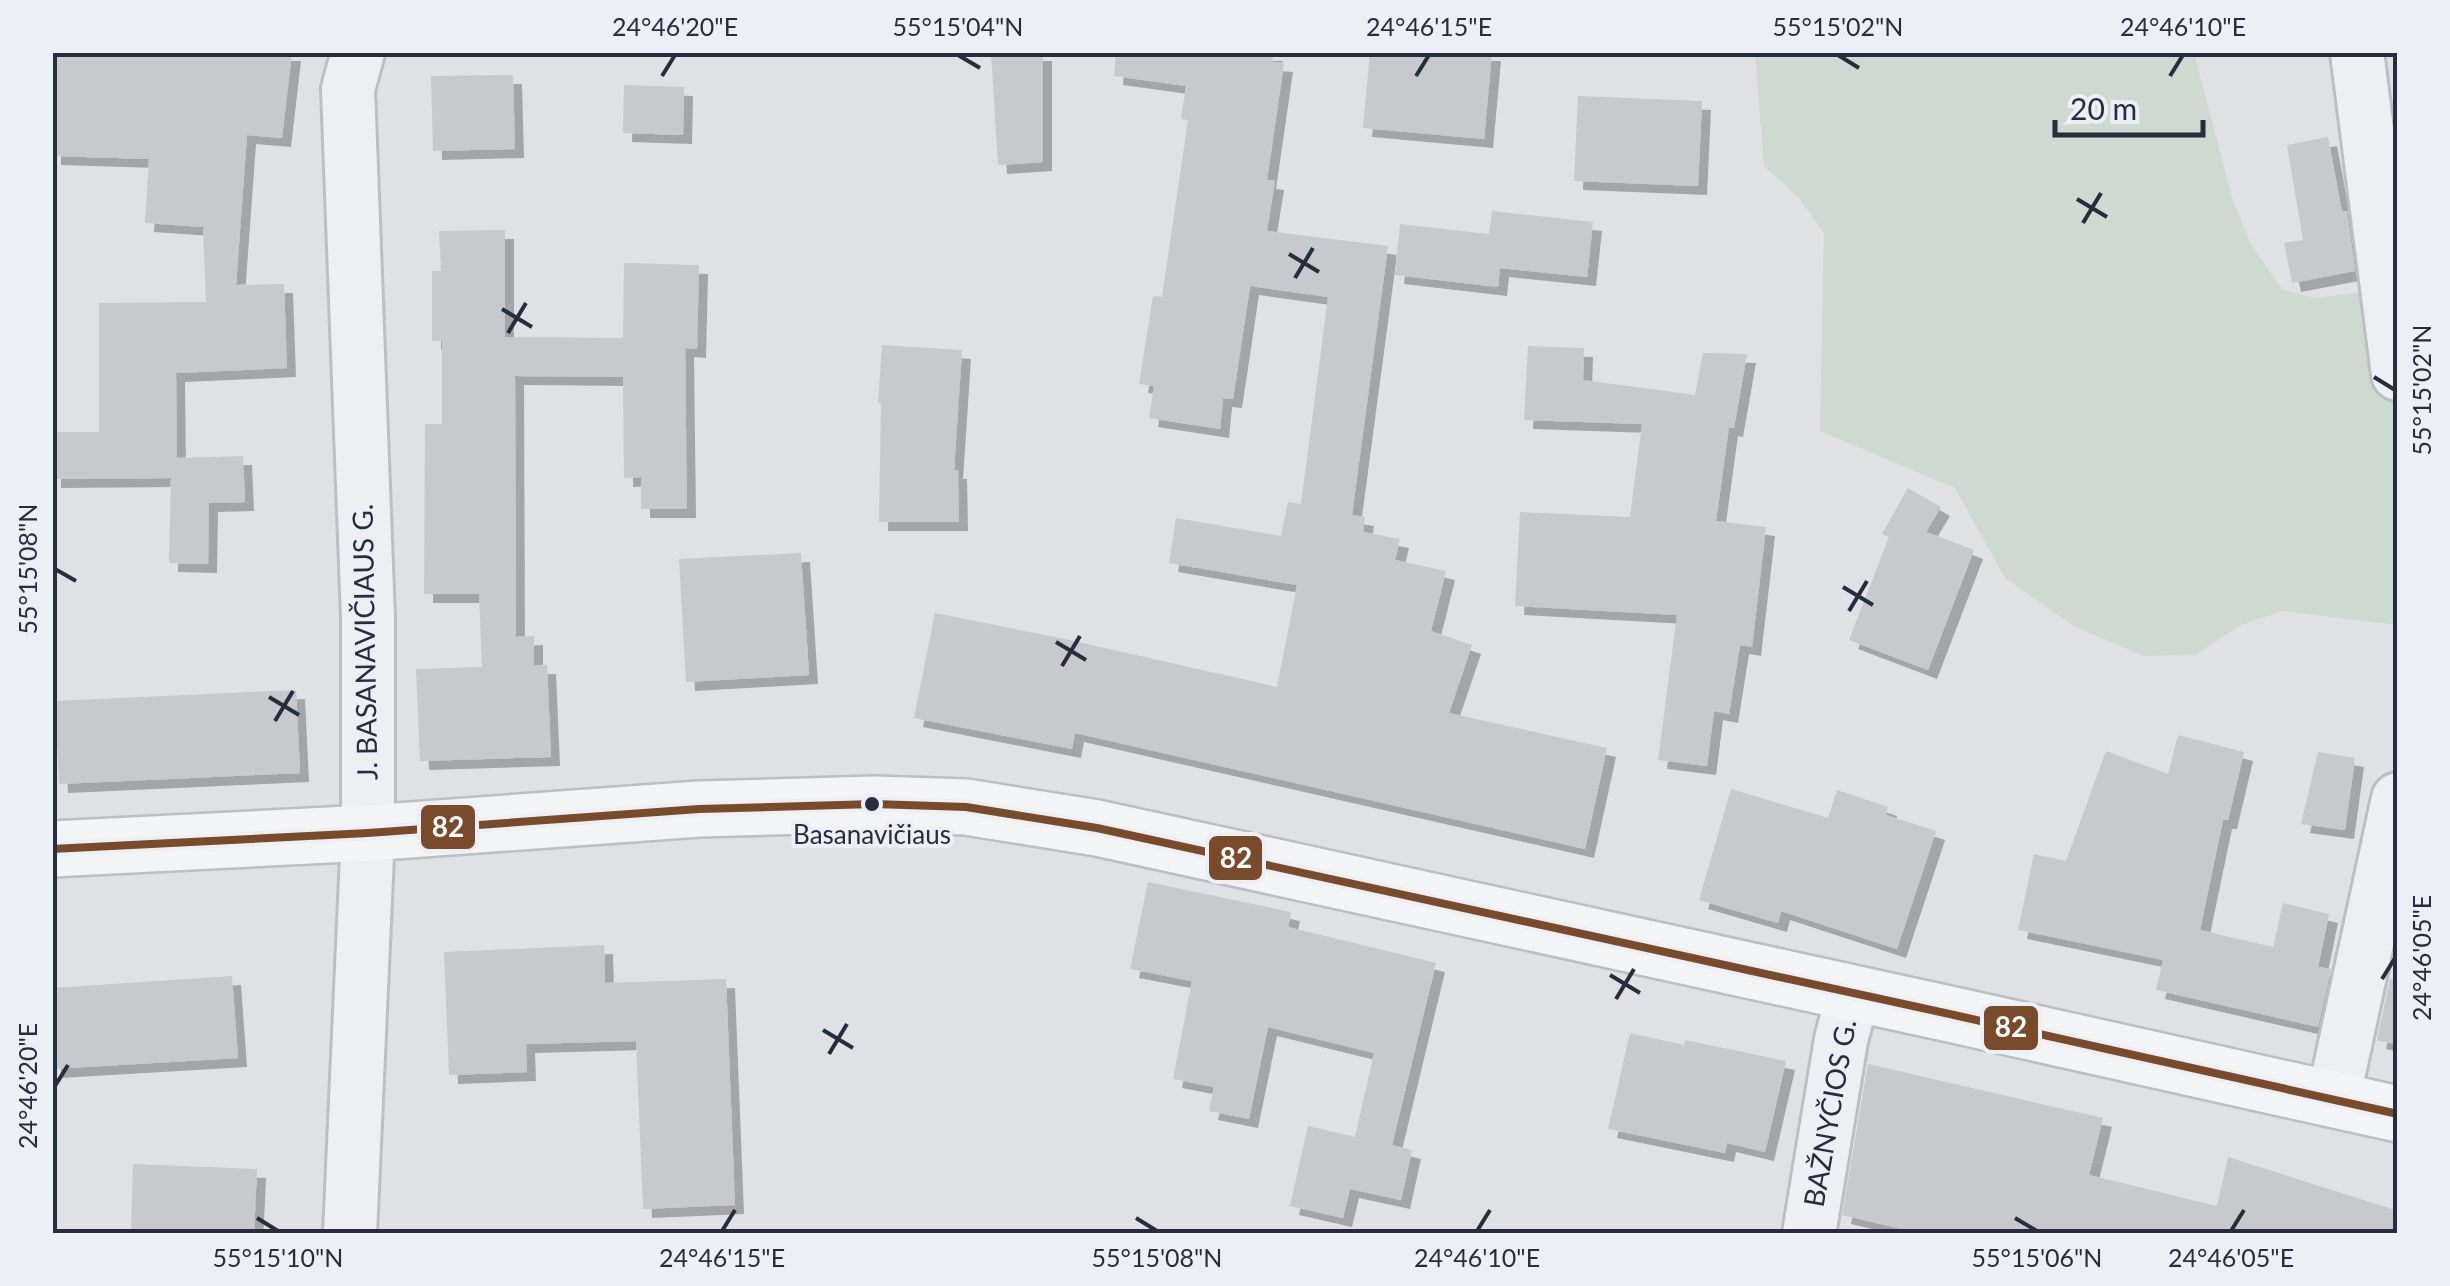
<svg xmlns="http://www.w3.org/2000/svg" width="2450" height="1286" font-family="Lato,sans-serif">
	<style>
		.green { fill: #ced9cf }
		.building { fill: #c7c9cd; filter: url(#shadow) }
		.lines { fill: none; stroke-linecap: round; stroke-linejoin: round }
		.minor-casing { stroke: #bdbfc3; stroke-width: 58 }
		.major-casing { stroke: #bbbec2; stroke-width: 60 }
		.minor { stroke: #eeeff2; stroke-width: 52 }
		.major { stroke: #f3f4f5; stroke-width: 55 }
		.bus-1-casing { stroke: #eceff5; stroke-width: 15 }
		.bus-1 { stroke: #7a4b2a; stroke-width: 8 }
		.ticks { fill: none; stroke: #262d3e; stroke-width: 4 }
		.bus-dot { fill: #262d3e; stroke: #eceff5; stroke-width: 4 }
		.labels { text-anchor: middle; stroke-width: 8; stroke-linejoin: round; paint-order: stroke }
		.bus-label { font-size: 26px; fill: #262d3e; stroke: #eceff5 }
		.street-label { font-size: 28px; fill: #262d3e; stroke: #eceff5 }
		.line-badge { stroke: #eceff5; stroke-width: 4 }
		.badge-label { font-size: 28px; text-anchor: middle; font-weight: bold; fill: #fff }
		.neatline { fill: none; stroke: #262d3e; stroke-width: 4 }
		.ticks-label { font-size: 25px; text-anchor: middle; fill: #262d3e }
	</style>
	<defs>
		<filter id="shadow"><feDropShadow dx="9" dy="9" stdDeviation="0" flood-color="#0004"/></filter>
	</defs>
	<rect width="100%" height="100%" fill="#dfe1e5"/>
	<!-- green -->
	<polygon class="green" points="1755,53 2194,53 2233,201 2252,246 2282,289 2314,298 2397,288 2397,625 2282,611 2241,625 2195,655 2143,656 2074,626 2005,578 1955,488 1820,431 1824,234 1800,199 1764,166"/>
	<!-- building -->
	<g class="building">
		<polygon points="52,52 292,52 282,138 247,135 236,285 284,284 287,368 176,373 177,458 243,456 245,502 209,503 208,564 169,563 171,478 52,479 52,432 99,432 99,303 206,302 203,227 145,223 149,159 52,156"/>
		<polygon points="991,52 1043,52 1043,162 998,165"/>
		<polygon points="1116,52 1274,52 1272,62 1284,63 1267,180 1275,181 1267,231 1388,246 1352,515 1365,517 1363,532 1400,539 1395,560 1446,571 1431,631 1472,645 1449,713 1607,748 1585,849 1075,733 1072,749 914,718 935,613 1065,639 1277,687 1297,585 1169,563 1176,518 1281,536 1288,502 1301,504 1328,297 1250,286 1233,399 1223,398 1220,429 1149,418 1154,386 1139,384 1153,296 1162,297 1188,120 1181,119 1186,86 1114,76"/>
		<polygon points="1370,52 1492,52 1484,139 1363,128"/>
		<polygon points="513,75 515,149 433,151 431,76"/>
		<polygon points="624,85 684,87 683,135 623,133"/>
		<polygon points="1578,96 1702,101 1698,186 1574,181"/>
		<polygon points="2328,137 2342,212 2347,211 2355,271 2292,283 2284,243 2303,240 2287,145"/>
		<polygon points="1492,211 1593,222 1587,277 1500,268 1498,287 1395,275 1400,224 1489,234"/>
		<polygon points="505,230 505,337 623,338 624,263 699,265 697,349 685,348 687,509 641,509 641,477 624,478 623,377 515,376 516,637 534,636 534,665 547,665 551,757 420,761 416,669 482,667 479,594 424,594 425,424 442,424 442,341 432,341 432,271 441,271 439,231"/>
		<polygon points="882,345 962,350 954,470 958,470 959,522 879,522 881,403 878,403"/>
		<polygon points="1528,346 1584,348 1583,380 1695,395 1703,353 1747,354 1734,428 1729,427 1716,521 1766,527 1752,647 1740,645 1729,714 1714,711 1707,766 1658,760 1677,615 1515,606 1520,512 1630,517 1642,424 1524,420"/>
		<polygon points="1908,488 1941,507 1926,532 1974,550 1928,670 1849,640 1889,537 1882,534"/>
		<polygon points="801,553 809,675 686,682 679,559"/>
		<polygon points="296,690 300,773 59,784 55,701"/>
		<polygon points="2178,735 2244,752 2228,820 2223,820 2200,930 2273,947 2283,903 2329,914 2318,967 2331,969 2318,1027 2156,990 2163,960 2018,930 2034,854 2066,861 2106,751 2168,774"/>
		<polygon points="2318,752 2355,758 2345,830 2301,824"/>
		<polygon points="1731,789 1828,818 1837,790 1888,807 1886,815 1936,831 1897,949 1781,911 1778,923 1699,900"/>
		<polygon points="1148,882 1291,912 1288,927 1436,963 1392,1145 1412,1150 1401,1200 1350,1189 1343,1218 1290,1206 1308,1126 1355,1137 1374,1053 1268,1027 1249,1119 1209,1111 1214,1087 1173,1079 1192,981 1130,969"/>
		<polygon points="604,945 605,983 726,979 735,1205 643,1209 636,1041 526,1044 527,1072 449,1075 444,952"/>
		<polygon points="232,976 238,1058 52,1069 52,988"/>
		<polygon points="2390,979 2398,980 2398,1045 2377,1040"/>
		<polygon points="1630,1033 1684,1045 1685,1040 1786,1061 1765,1152 1727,1143 1725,1153 1608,1129"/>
		<polygon points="1868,1064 2103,1118 2089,1175 2217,1206 2228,1157 2398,1211 2398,1234 1923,1234 1842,1215"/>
		<polygon points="133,1164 257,1169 254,1234 131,1234"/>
	</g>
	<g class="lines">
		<!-- minor casing -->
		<g class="minor-casing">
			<g id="minor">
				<polyline points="2357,52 2398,374"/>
				<polyline points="2333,1100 2398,799"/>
				<polyline points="350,1234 368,833 368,618 348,89 358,52"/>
				<polyline points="1809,1234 1841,1040 1853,994"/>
			</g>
		</g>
		<!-- major casing -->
		<g class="major-casing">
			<polyline id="major" points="52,849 368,833 699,809 874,804 966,807 1097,828 1954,1015 2398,1114"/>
		</g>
		<!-- minor -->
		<use href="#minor" class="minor"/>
		<!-- major -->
		<use href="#major" class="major"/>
		<!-- bus-1 casing -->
		<g class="bus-1-casing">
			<polyline id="bus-1" points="52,849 368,833 699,809 874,804 966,807 1097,828 1954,1015 2398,1114"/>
		</g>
		<!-- bus-1 -->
		<use href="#bus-1" class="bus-1"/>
	</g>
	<!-- ticks -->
	<path class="ticks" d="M958 55 980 68M1838 55 1859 68M662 76 675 55M1416 76 1429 55M2170 76 2183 55M2077 199 2107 217M2083 223 2101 193M1289 254 1319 272M1295 278 1313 248M502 309 532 327M508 333 526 303M2374 377 2395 390M55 569 76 581M1843 587 1873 605M1849 611 1867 581M1056 642 1086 660M1062 666 1080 636M269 697 299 715M275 721 293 691M1610 975 1640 993M2382 979 2395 958M1616 999 1634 969M823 1030 853 1048M829 1054 847 1024M55 1086 68 1065M257 1218 278 1231M1136 1218 1157 1231M2015 1218 2037 1231M722 1231 735 1210M1477 1231 1490 1210M2231 1231 2244 1210"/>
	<!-- markers -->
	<circle class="bus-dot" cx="872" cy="804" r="9"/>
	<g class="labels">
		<!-- bus labels -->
		<g class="bus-label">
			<text x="872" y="844">Basanavičiaus</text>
		</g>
		<!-- street labels -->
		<g class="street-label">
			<text transform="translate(365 642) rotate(-91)" y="10">J. BASANAVIČIAUS G.</text>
			<text transform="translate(1830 1113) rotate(-80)" y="10">BAŽNYČIOS G.</text>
		</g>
	</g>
	<g class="line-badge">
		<rect x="419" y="803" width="58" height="48" rx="10" fill="#7a4b2a"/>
		<rect x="1207" y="834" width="57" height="48" rx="10" fill="#7a4b2a"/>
		<rect x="1982" y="1004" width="58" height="48" rx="10" fill="#7a4b2a"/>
	</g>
	<g class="badge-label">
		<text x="448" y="837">82</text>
		<text x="1236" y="868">82</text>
		<text x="2011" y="1037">82</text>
	</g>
	<!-- border -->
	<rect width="2450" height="1286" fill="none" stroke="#eceff5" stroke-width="110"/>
	<!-- scale -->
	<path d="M2055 120v15h148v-15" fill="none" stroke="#262d3e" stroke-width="5"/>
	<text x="2070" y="120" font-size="30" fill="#262d3e" stroke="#eceff5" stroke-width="8" paint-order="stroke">20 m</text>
	<rect x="55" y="55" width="2340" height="1176" class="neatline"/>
	<g class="ticks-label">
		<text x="675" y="36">24°46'20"E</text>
		<text x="958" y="36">55°15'04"N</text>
		<text x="1429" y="36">24°46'15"E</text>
		<text x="1838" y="36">55°15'02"N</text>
		<text x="2183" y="36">24°46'10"E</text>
		<text transform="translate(2422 390) rotate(-90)" y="9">55°15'02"N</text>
		<text transform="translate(28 569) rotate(-90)" y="9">55°15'08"N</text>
		<text transform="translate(2422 958) rotate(-90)" y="9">24°46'05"E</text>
		<text transform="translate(28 1086) rotate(-90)" y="9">24°46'20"E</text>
		<text x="278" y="1267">55°15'10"N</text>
		<text x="722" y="1267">24°46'15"E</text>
		<text x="1157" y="1267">55°15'08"N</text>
		<text x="1477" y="1267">24°46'10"E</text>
		<text x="2037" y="1267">55°15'06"N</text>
		<text x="2231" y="1267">24°46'05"E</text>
	</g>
</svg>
